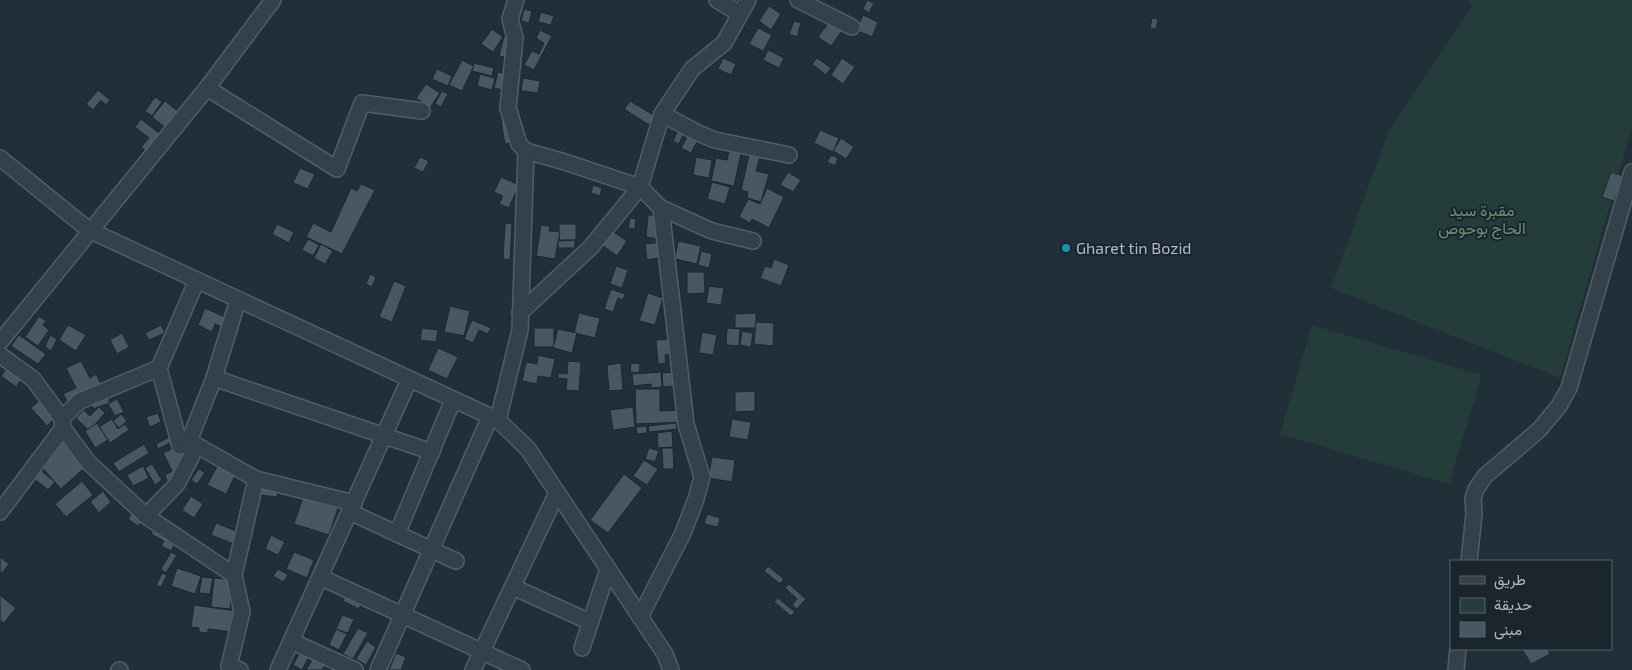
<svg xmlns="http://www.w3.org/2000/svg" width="1632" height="670" font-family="'Exo 2',Vazirmatn,sans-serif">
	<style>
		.green { fill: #243c3a }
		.building { fill: #475763; stroke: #1c2730 }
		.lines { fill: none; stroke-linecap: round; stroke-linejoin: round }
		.street-casing { stroke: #525e67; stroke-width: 18 }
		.street { stroke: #34404a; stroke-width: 15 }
		.culture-dot { fill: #0f9aa8; stroke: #1a252e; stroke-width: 2 }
		.labels { text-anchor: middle; stroke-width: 4; stroke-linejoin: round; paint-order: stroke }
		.park-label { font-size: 16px; fill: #66976a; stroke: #1a252e }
		.poi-label { font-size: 16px; fill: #afbbc6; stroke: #1a252e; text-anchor: start }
	</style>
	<rect width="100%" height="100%" fill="#212f39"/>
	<!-- green -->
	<g class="green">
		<polygon points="1468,0 1632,0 1632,128 1560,378 1331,288 1389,130 1472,7"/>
		<polygon points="1312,325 1482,375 1449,484 1280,434"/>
	</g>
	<!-- building -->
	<g class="building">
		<polygon points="867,0 874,3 869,13 863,9"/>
		<polygon points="769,6 781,14 771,30 759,21"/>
		<polygon points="524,9 532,11 529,23 521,21"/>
		<polygon points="541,12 554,16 551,25 538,22"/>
		<polygon points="863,15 878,22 872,37 856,30"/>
		<polygon points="832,18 835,26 842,31 831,46 818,37"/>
		<polygon points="1152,18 1158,19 1156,29 1150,28"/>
		<polygon points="794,21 801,23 797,37 789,34"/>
		<polygon points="758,28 772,35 763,51 749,44"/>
		<polygon points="492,29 503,37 493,52 481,44"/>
		<polygon points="540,30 552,36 534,70 524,65 532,51 539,54 544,43 536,38"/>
		<polygon points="504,36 517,39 512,58 499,56"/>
		<polygon points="768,50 784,58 779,68 763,60"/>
		<polygon points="723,58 736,64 731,75 718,69"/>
		<polygon points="817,58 831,68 826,75 812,64"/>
		<polygon points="842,58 855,67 843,84 831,75"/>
		<polygon points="462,60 474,66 462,91 449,85"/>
		<polygon points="474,63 494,68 492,76 472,71"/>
		<polygon points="437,69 452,76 448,86 432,79"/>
		<polygon points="498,72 515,76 512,92 494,88"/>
		<polygon points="480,74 495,78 492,90 477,86"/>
		<polygon points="523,78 540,81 538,93 521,91"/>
		<polygon points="426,84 440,93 430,108 416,98"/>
		<polygon points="98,90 110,100 106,105 101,100 93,110 86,104"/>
		<polygon points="442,91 448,94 441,107 435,104"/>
		<polygon points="155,97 162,102 152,116 145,111"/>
		<polygon points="165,101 180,113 167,129 152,117"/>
		<polygon points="630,101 655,116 649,125 624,109"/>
		<polygon points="141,119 160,134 146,151 141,147 149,138 135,127"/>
		<polygon points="514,119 518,142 505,144 501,121"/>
		<polygon points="678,130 684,133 679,144 673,141"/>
		<polygon points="820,130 839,138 833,152 814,143"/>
		<polygon points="689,133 702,133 691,153 681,148"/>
		<polygon points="841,138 854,147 846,159 833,151"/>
		<polygon points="730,147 742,149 734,186 711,181 716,158 727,160"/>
		<polygon points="749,155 760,157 756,171 769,174 761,202 747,198 748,192 741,190"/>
		<polygon points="831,155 838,158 835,166 827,162"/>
		<polygon points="420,157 429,161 423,172 414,168"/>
		<polygon points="696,157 712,160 709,178 693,175"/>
		<polygon points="300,168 315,174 308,189 293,183"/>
		<polygon points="788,172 801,180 793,192 780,185"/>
		<polygon points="1611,172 1623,176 1614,201 1602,197"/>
		<polygon points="501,177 519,185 509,208 499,204 503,196 494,192"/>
		<polygon points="712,182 730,187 725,204 707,199"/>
		<polygon points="361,184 375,190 342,254 306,237 313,223 331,232 351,188 357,191"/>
		<polygon points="593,185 602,188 600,196 591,193"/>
		<polygon points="767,188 784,197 769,228 752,219 750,223 739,217 748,199 760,204"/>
		<polygon points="648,215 662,216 660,239 646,237"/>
		<polygon points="630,218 636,219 635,229 628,228"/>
		<polygon points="505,223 512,224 510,260 503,259"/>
		<polygon points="277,224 294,232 289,243 272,234"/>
		<rect x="559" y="224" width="17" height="16"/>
		<polygon points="541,225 550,226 549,231 560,232 555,259 536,256"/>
		<polygon points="612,231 627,241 617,256 602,245"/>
		<polygon points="308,239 319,245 313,256 302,250"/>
		<polygon points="575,240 575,248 558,248 558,241"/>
		<polygon points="678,241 701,246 697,264 675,259"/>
		<polygon points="661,242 663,257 647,260 645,244"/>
		<polygon points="321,244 333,251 325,264 314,258"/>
		<polygon points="701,251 712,254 709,268 698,265"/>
		<polygon points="774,259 789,265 781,286 760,278 765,266 771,268"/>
		<polygon points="616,266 628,270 622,288 610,284"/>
		<polygon points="687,272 704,272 705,293 687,294"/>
		<polygon points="370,274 376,277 372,287 366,284"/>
		<polygon points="394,281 406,286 392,322 379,317"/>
		<polygon points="709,286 724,288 721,305 706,303"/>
		<polygon points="611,289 625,294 623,300 618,298 613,312 604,309"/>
		<polygon points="648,293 663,298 655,325 639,321"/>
		<polygon points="450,306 470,311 464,336 444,332"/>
		<polygon points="205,308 227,318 222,327 215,324 212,332 198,325"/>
		<polygon points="579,313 600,318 595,338 574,333"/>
		<polygon points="756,313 756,328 735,328 735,314"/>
		<polygon points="39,316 46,321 43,325 49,330 38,346 25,337"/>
		<polygon points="472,320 491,328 488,334 479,330 473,343 464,339"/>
		<polygon points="756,322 774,323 773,346 754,344"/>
		<polygon points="68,325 86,335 76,351 59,340"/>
		<polygon points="161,325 165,333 149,340 145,333"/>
		<polygon points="422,328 438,330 436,342 420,340"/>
		<rect x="534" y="328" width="20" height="19"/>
		<polygon points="727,328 740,329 739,346 726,345"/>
		<polygon points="558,329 577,333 572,353 553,348"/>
		<polygon points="742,331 753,333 751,347 740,345"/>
		<polygon points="702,332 717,335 713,355 699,353"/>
		<polygon points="122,333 129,347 117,354 110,340"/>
		<polygon points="19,335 46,354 38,364 11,346"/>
		<polygon points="50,335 57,339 51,351 45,347"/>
		<polygon points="672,339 674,354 665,355 666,363 658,364 656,340"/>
		<polygon points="438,348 458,357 447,379 428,370"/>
		<polygon points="538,355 555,359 551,378 538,376 537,384 522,381 526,362 537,364"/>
		<polygon points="81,361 90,378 96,374 103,388 69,405 63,394 76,388 66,368"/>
		<polygon points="568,361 581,362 579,391 566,390 567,379 558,378 558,373 567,374"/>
		<polygon points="11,362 26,372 16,387 1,376"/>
		<polygon points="621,363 623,390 609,391 607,365"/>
		<polygon points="631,363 640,364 639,373 630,372"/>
		<polygon points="661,372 662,387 651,388 651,384 633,386 632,374"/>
		<polygon points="674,372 675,386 663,387 662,373"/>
		<polygon points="635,389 660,389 660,411 682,410 682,422 636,424"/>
		<polygon points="50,391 66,408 47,426 31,408"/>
		<polygon points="755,391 755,411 735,412 735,392"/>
		<polygon points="107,396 110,403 93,409 91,402"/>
		<polygon points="117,399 124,412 115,416 108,404"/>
		<polygon points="99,407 105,413 89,431 76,418 84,410 90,416"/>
		<polygon points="633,407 635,427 613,430 610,410"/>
		<polygon points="158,413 161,422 150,427 146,417"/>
		<polygon points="121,414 127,421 119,428 113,421"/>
		<polygon points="112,419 118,429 125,424 129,430 110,443 99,427"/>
		<polygon points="732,419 751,422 748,440 729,437"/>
		<polygon points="97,423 108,440 95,448 85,431"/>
		<polygon points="676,423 677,429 649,432 648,426"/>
		<polygon points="647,426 647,433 637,434 636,427"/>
		<polygon points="672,431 673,447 658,448 657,433"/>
		<polygon points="175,434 178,439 158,449 156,444"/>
		<polygon points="70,436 92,461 61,489 39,464"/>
		<polygon points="144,444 149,453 119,472 113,463"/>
		<polygon points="182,444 191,462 168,483 165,475 172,471 163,453"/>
		<polygon points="649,448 659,451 655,462 645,459"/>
		<polygon points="662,448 673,448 674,469 663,469"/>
		<polygon points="712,457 735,460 732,482 708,478"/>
		<polygon points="644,460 658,469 647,485 633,476"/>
		<polygon points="220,461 238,470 226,494 207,485"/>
		<polygon points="152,464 162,480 155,485 145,468"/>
		<polygon points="143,466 149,478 133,486 127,475"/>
		<polygon points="39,469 55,482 48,490 32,477"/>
		<polygon points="199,469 205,473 197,484 191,480"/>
		<polygon points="624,474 642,488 608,533 590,520"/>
		<polygon points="82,481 93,495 66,517 55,504"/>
		<polygon points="262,485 279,487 277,497 260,495"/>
		<polygon points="103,491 111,502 99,513 90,502"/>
		<polygon points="191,496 203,504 194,518 182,510"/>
		<polygon points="303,497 338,508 329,535 294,524"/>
		<polygon points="137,506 147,513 138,526 128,519"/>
		<polygon points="707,514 720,518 718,527 704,524"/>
		<polygon points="158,521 175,530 169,542 174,545 171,551 161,546 164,541 151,534"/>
		<polygon points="216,523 241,533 236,545 211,535"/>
		<polygon points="271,535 285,542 278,555 265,549"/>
		<polygon points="171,552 177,555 166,573 161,569"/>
		<polygon points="294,552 314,560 307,578 286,569"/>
		<polygon points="0,557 9,564 2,573 0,572"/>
		<polygon points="768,566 784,579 780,584 764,571"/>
		<polygon points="177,568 201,576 195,594 171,586"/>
		<polygon points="278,569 288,575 283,582 273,576"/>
		<polygon points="162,573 167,575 161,587 156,585"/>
		<polygon points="202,577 213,578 210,594 199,593"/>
		<polygon points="214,578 233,580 230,609 211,607"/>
		<polygon points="789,584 806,599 797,609 792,605 797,599 785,588"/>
		<polygon points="347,591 363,599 359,609 343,601"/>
		<polygon points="0,595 16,608 4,623 0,620"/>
		<polygon points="778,598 795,612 791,616 774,602"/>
		<polygon points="194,605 236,611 233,632 208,629 208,633 199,632 199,628 191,627"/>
		<polygon points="342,615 354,619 348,633 336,629"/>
		<polygon points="358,628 368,633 353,659 343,654"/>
		<polygon points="336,629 347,634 339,650 329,645"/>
		<polygon points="367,641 376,647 366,665 356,659"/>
		<polygon points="303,646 312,651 302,670 293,665"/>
		<polygon points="1522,649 1547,649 1550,654 1531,664"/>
		<polygon points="396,653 406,657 401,670 389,670"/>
		<polygon points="314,657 326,664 322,670 306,670"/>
	</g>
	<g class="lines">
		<!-- street casing -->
		<g class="street-casing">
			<g id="street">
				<polyline points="516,0 510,19 515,38 508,108 519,144 526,151 565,162 640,187 661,208 686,424 702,477 696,499 683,533 640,617"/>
				<polyline points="717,0 740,14"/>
				<polyline points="798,0 852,27"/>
				<polyline points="207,88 337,169 362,103 422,111"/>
				<polyline points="662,114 698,133 715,140 789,155"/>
				<polyline points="0,158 89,230 498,420 528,449 665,654 671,670"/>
				<polyline points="661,208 712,231 753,241"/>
				<polyline points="520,313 591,247 640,187 662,114 692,69 724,43 748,0"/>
				<polyline points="0,342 207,88 273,0"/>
				<polyline points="0,355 33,379 62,418 63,428 88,462 146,516 234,575"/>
				<polyline points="214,378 432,452"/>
				<polyline points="62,418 80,401 159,368"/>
				<polyline points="498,420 520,330 526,151"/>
				<polyline points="189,441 180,446 159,368 197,280"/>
				<polyline points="189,441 256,479 354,503"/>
				<polyline points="0,512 63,428"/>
				<polyline points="350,512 456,561"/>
				<polyline points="146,516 177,484 192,455 189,441 214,378 238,300"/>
				<polyline points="397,534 453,400"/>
				<polyline points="1469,561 1474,514 1473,498 1476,489 1485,476 1539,430 1559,406 1569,388 1632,172"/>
				<polyline points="320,577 522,670"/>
				<polyline points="513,587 590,622"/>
				<polyline points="291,641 355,670"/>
				<polyline points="582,648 608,569"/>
				<polyline points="119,670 120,670"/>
				<polyline points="240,670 229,666 242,612 234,575 256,479"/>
				<polyline points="278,670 409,380"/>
				<polyline points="378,670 490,417"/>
				<polyline points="473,670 557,493"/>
				<polyline points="1456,670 1458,649"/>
			</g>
		</g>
		<!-- street -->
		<use href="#street" class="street"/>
	</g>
	<!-- markers -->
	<circle class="culture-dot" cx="1066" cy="248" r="5"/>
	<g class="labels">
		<!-- park labels -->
		<g class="park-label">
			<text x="1482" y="216">مقبرة سيد<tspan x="1482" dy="18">الحاج بوحوص</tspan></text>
		</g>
		<!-- poi labels -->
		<g class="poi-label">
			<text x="1076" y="254">Gharet tin Bozid</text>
		</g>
	</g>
	<!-- legend -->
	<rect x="1450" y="560" width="162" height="90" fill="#1a252e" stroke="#56616b"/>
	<rect x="1460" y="576" width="25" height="8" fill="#34404a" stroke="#56616b"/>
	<text x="1494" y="585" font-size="15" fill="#afbbc6">طريق</text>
	<rect x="1460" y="598" width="25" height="15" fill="#243c3a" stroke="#56616b"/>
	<text x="1494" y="610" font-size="15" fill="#afbbc6">حديقة</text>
	<rect x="1460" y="622" width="25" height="15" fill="#475763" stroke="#56616b"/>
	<text x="1494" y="635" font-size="15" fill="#afbbc6">مبنى</text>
</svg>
